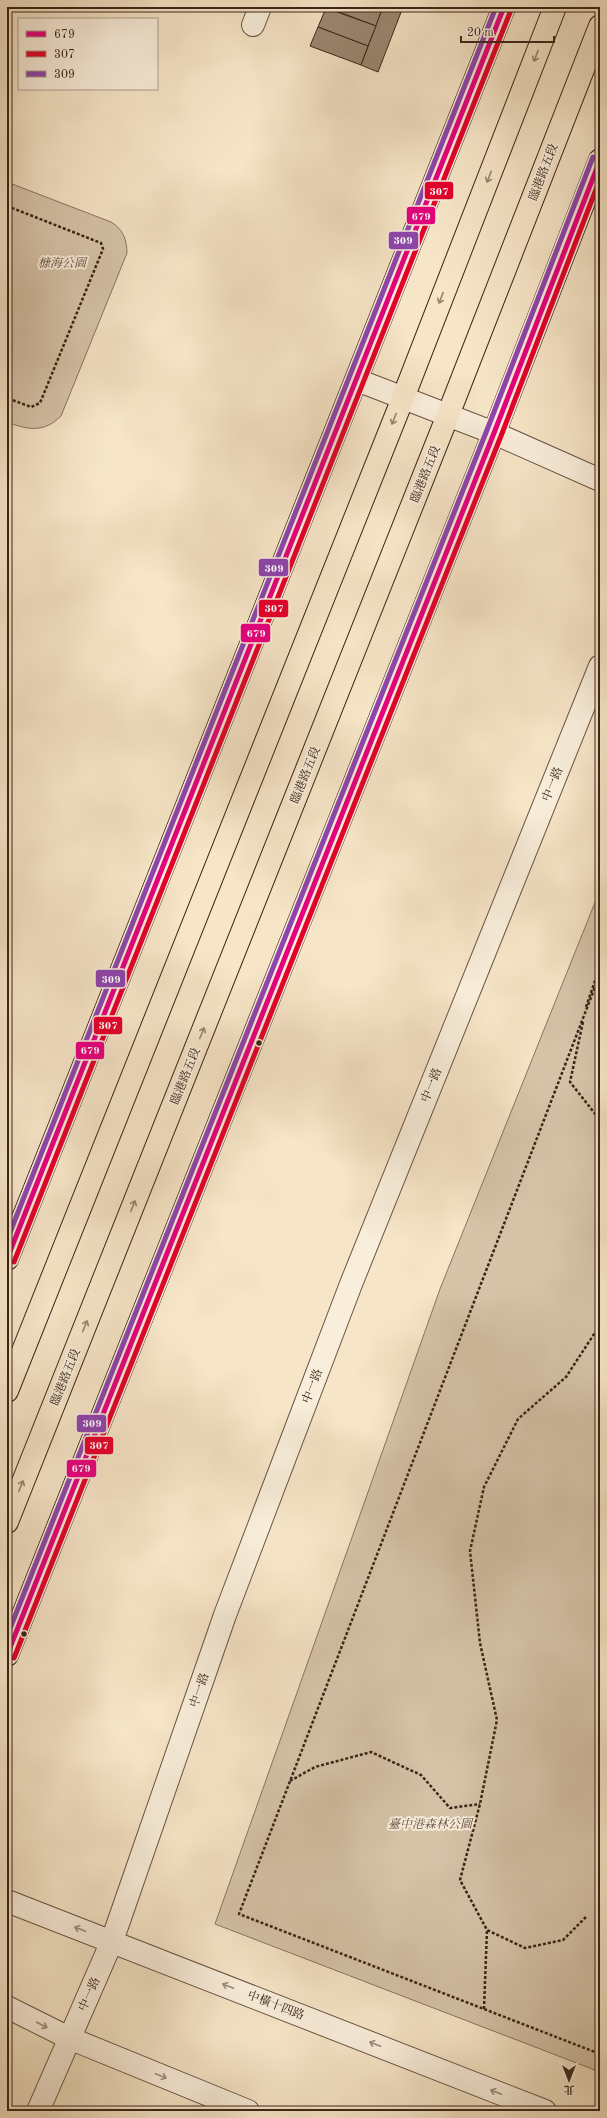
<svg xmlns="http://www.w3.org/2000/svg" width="607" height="2118" font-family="'Old Standard TT','Noto Serif TC',serif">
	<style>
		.green { fill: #d6c4a9; stroke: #887460 }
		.building { fill: #9c8873; stroke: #3a2418 }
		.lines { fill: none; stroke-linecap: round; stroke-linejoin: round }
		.minor-casing { stroke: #695444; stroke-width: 24 }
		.major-casing { stroke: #3a2418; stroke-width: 24 }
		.path { stroke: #3a2418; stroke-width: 2.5; stroke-dasharray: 3 2; stroke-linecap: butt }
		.minor { stroke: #f9eedb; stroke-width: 22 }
		.major { stroke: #f6e5c7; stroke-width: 22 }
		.bus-1-casing { stroke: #f9eedb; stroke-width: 8 }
		.bus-2-casing { stroke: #f9eedb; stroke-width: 8 }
		.bus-3-casing { stroke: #f9eedb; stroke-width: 8 }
		.bus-1 { stroke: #e5007d; stroke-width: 5 }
		.bus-2 { stroke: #e4002b; stroke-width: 5 }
		.bus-3 { stroke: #8e44ad; stroke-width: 5 }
		.oneway { stroke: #988470 }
		.oneway2 { stroke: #9a897a }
		.bus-dot { fill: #3a2418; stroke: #f9eedb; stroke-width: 1.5 }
		.labels { text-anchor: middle; stroke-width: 4; stroke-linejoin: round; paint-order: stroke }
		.street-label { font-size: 12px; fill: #3a2418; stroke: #f9eedb }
		.park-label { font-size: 12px; font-style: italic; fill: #614c3c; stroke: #f9eedb }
		.line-badge { stroke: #f9eedb; stroke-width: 1.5 }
		.badge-label { font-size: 11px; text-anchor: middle; font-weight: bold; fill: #fff }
	</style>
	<rect width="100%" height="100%" fill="#f6e5c7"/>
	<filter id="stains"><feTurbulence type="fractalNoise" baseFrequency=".005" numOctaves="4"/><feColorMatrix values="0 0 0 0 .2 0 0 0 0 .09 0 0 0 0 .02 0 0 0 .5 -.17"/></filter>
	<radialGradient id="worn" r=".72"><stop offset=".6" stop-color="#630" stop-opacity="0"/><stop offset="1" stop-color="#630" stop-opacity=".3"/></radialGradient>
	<!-- green -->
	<g class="green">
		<path d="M7 182 111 222C123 229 127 240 127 253L61 416C44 433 28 430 7 422Z"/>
		<polygon points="600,890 600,2072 215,1924 440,1289"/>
	</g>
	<!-- building -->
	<g class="building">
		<polygon points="326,7 383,7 376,26"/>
		<polygon points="383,7 403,7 378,72 361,65"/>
		<polygon points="326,8 376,26 368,46 318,27"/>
		<polygon points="318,27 368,46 361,65 310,46"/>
	</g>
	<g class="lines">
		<!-- minor casing -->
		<g class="minor-casing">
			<g id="minor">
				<polyline points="253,25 260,7"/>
				<polyline points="357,380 494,433 600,480"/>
				<polyline points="7,1901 545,2111"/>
				<polyline points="7,2007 69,2038 248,2111"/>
				<polyline points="38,2111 112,1941 225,1615 351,1284 600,666"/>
			</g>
		</g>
		<!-- major casing -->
		<g class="major-casing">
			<g id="major">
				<polyline points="7,1259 504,7"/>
				<polyline points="7,1391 403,398 555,7"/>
				<polyline points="7,1522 448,415 600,26"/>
				<polyline points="7,1655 494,433 600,160"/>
			</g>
		</g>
		<!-- path -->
		<g class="path">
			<polyline points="7,206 101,243 103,249 40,403 31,407 7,398"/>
			<polyline points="600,974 239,1914 600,2054"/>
			<polyline points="586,1007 596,978"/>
			<polyline points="583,1022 570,1082 600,1120"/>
			<polyline points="290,1781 315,1767 371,1752 421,1775 450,1808 480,1804"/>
			<polyline points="586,1917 563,1940 525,1948 487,1930 460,1880 480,1804 497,1720 480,1643 470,1551 484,1487 518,1419 566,1377 600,1325"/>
			<polyline points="484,2009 487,1930"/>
		</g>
		<!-- minor -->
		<use href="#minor" class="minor"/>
		<!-- major -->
		<use href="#major" class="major"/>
		<!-- bus-1 casing -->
		<g class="bus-1-casing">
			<g id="bus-1">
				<polyline points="7,1259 504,7"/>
				<polyline points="7,1655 494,433 600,160"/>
			</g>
		</g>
		<!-- bus-2 casing -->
		<g class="bus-2-casing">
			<g id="bus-2">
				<polyline points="14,1262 511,10"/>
				<polyline points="14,1658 501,436 600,179"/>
			</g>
		</g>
		<!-- bus-3 casing -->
		<g class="bus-3-casing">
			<g id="bus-3">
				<polyline points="7,1240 496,7"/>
				<polyline points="7,1636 487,430 593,157"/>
			</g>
		</g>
		<!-- bus-1 -->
		<use href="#bus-1" class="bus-1"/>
		<!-- bus-2 -->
		<use href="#bus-2" class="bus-2"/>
		<!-- bus-3 -->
		<use href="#bus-3" class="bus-3"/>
	</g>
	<!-- one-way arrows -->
	<defs><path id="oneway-shaft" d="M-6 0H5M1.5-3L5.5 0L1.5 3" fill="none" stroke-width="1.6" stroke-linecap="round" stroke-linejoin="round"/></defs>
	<g class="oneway">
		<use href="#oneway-shaft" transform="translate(536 56) rotate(111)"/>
		<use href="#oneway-shaft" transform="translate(489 177) rotate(111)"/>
		<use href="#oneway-shaft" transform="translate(441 298) rotate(111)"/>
		<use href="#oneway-shaft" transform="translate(394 419) rotate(112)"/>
		<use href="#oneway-shaft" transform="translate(202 1033) rotate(-68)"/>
		<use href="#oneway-shaft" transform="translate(133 1206) rotate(-68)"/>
		<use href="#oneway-shaft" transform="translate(85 1326) rotate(-68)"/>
		<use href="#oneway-shaft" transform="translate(21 1486) rotate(-68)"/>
	</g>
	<g class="oneway2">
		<use href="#oneway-shaft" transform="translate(80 1929) rotate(-159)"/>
		<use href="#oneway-shaft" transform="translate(228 1986) rotate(-159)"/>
		<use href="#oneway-shaft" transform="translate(42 2025) rotate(27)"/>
		<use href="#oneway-shaft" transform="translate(375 2044) rotate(-159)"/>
		<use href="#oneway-shaft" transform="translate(161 2076) rotate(22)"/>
		<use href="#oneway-shaft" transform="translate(496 2092) rotate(-159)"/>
	</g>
	<!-- markers -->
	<g class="bus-dot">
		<circle cx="259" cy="1043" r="3.5"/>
		<circle cx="24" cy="1634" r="3.5"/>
	</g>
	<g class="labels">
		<!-- street labels -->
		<g class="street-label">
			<text transform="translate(543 172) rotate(-69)" y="4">臨港路五段</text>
			<text transform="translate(425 474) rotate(-68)" y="4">臨港路五段</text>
			<text transform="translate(305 775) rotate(-68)" y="4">臨港路五段</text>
			<text transform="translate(552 784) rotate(-68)" y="4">中一路</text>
			<text transform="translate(185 1076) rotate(-68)" y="4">臨港路五段</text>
			<text transform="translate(431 1085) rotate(-68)" y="4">中一路</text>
			<text transform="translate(65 1377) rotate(-68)" y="4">臨港路五段</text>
			<text transform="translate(312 1386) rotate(-69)" y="4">中一路</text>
			<text transform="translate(199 1690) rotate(-71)" y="4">中一路</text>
			<text transform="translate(89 1994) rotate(-66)" y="4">中一路</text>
			<text transform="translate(276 2005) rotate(21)" y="4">中橫十四路</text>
		</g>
		<!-- park labels -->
		<g class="park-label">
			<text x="62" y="267">槺海公園</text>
			<text x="430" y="1828">臺中港森林公園</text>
		</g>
	</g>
	<g class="line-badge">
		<rect x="424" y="181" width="30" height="19" rx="4" fill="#e4002b"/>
		<rect x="406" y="206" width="30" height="19" rx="4" fill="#e5007d"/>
		<rect x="388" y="231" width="31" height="19" rx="4" fill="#8e44ad"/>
		<rect x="258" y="558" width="31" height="19" rx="4" fill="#8e44ad"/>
		<rect x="258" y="599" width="31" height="19" rx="4" fill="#e4002b"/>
		<rect x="240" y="623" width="31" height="20" rx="4" fill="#e5007d"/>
		<rect x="95" y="969" width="31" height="19" rx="4" fill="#8e44ad"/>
		<rect x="93" y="1016" width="30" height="19" rx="4" fill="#e4002b"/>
		<rect x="75" y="1041" width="30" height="19" rx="4" fill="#e5007d"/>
		<rect x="76" y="1414" width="31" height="19" rx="4" fill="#8e44ad"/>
		<rect x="84" y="1436" width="30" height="19" rx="4" fill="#e4002b"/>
		<rect x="66" y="1459" width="31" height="19" rx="4" fill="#e5007d"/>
	</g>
	<g class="badge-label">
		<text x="439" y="195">307</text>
		<text x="421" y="220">679</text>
		<text x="403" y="244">309</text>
		<text x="274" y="572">309</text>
		<text x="274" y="612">307</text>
		<text x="256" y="637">679</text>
		<text x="111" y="983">309</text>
		<text x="108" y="1029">307</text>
		<text x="90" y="1054">679</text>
		<text x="92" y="1427">309</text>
		<text x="99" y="1449">307</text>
		<text x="81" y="1472">679</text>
	</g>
	<!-- margin -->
	<rect width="607" height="2118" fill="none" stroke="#f6e5c7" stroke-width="24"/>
	<rect x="8" y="8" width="591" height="2102" fill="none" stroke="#3a2418" stroke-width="2"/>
	<rect x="12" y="12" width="583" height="2094" fill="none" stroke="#3a2418"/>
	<!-- legend -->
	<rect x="18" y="18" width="140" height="72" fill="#f9eedb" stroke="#ad9d8d"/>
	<rect x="26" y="31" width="20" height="6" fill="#e5007d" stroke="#ad9d8d"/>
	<text x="54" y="38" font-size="12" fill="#3a2418">679</text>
	<rect x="26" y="51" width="20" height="6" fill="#e4002b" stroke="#ad9d8d"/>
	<text x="54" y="58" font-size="12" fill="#3a2418">307</text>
	<rect x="26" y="71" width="20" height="6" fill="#8e44ad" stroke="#ad9d8d"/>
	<text x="54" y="78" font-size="12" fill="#3a2418">309</text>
	<!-- north arrow -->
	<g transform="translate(569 2080) rotate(180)" stroke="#f9eedb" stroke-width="3" paint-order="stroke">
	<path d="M0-3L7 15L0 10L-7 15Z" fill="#3a2418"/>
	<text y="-6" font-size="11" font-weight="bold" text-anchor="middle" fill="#3a2418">北</text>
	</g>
	<!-- scale -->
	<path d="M461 36v6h93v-6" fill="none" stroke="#3a2418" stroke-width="2"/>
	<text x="467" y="36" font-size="12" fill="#3a2418" stroke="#f9eedb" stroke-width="3" paint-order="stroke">20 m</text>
	<rect width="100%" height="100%" filter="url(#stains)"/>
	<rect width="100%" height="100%" fill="url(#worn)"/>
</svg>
